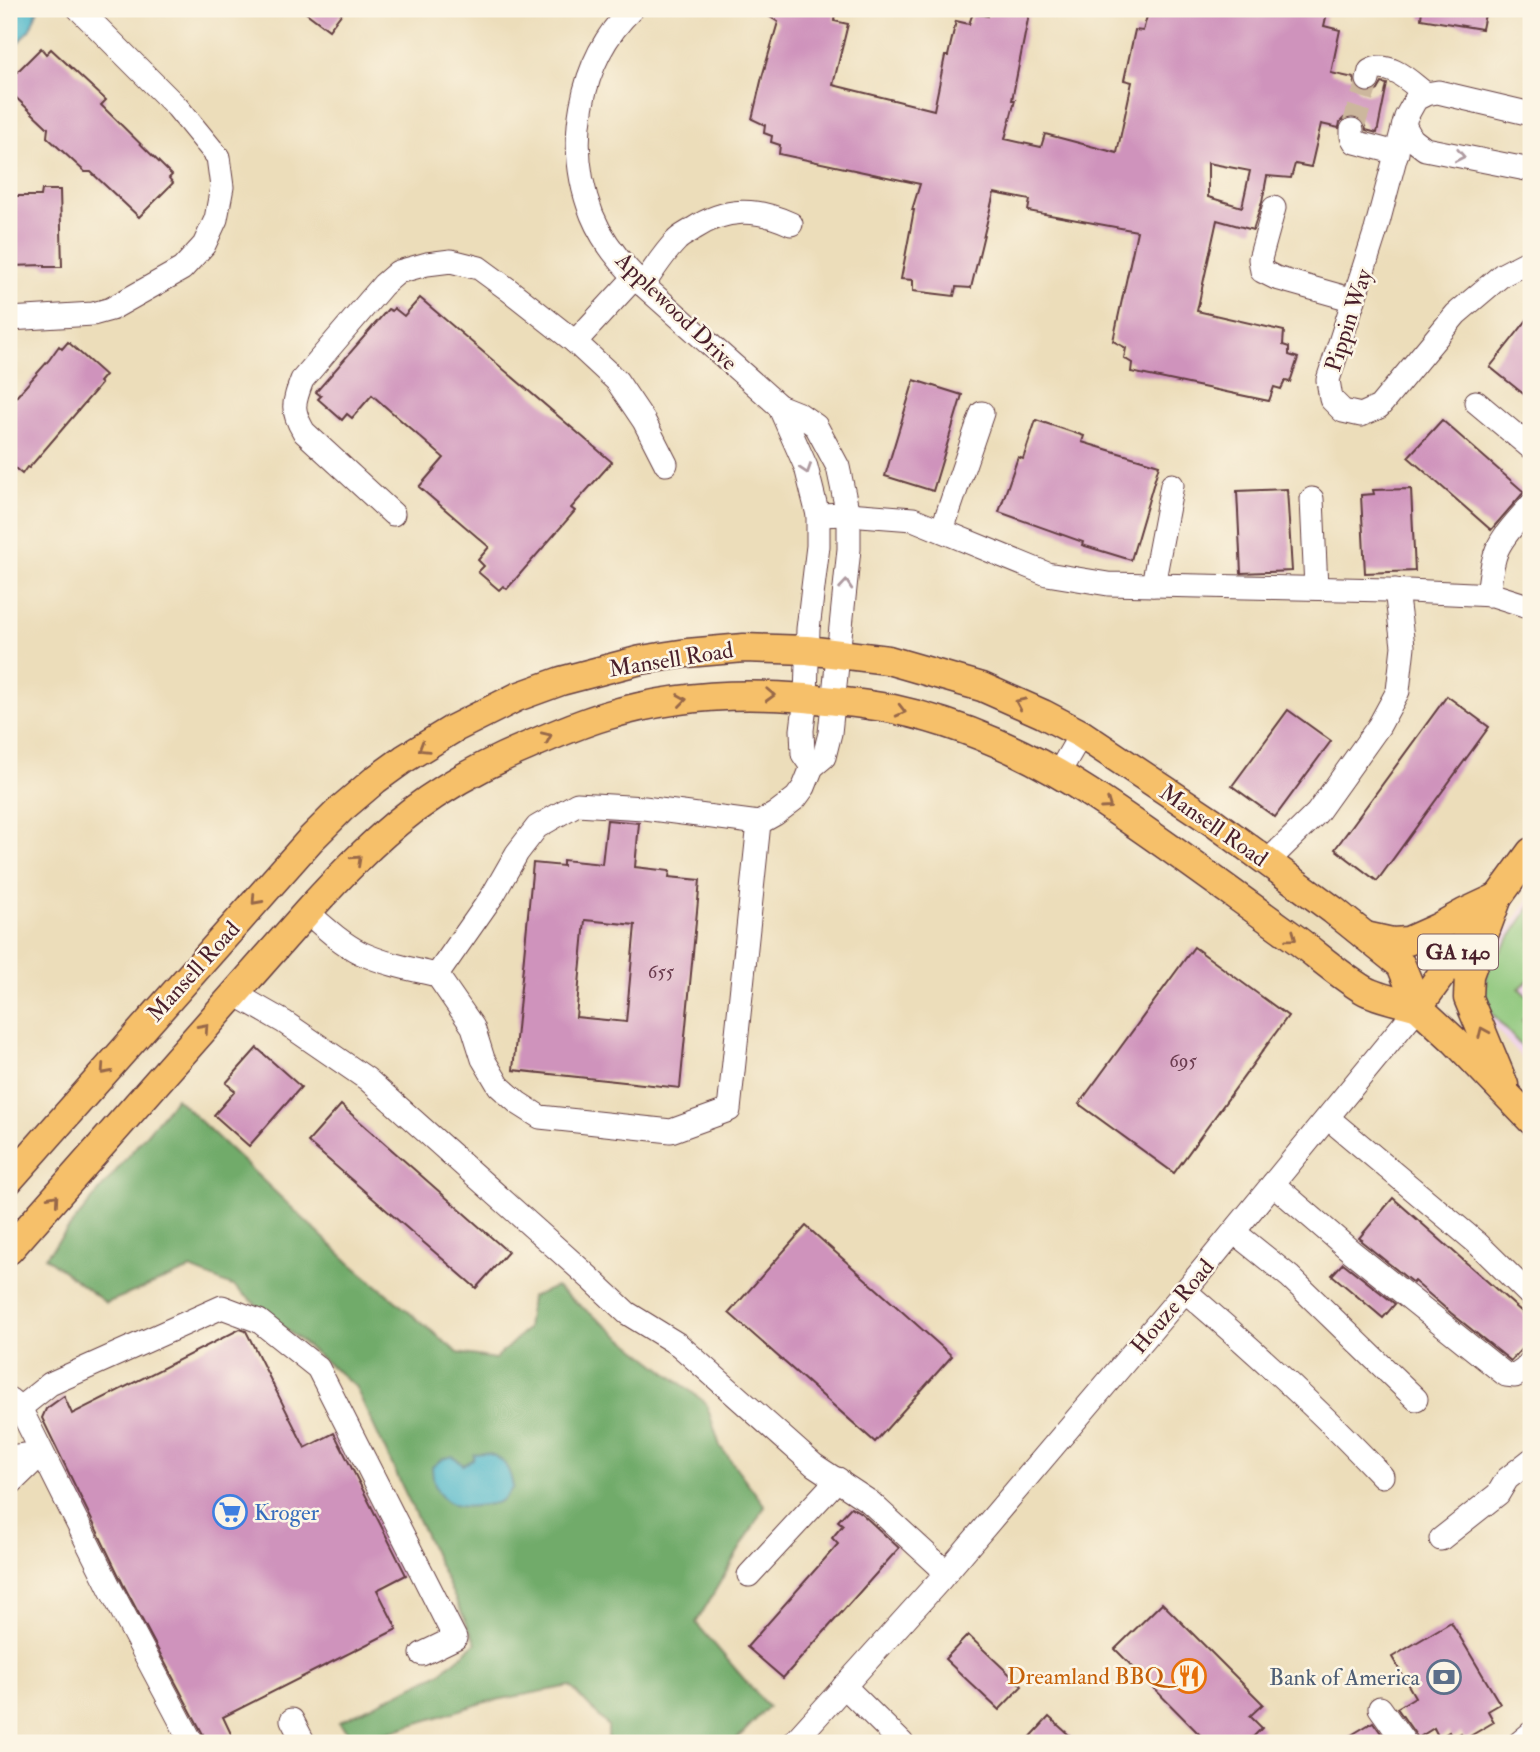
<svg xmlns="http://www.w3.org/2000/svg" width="1540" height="1752" font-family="'IM FELL Double Pica',serif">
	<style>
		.built { fill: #eed0e8 }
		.green { fill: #8cc67a; stroke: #6b7252; stroke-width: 2 }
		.forest { fill: #71ab6a; stroke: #5e654a; stroke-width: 2 }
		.water { fill: #4db7ca; stroke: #4c6b7a; stroke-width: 2 }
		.building { fill: #cf93bc; fill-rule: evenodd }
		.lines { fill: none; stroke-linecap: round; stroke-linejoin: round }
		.minor-tunnel { stroke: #ccb79d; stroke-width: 23; stroke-dasharray: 23 11; stroke-linecap: butt }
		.minor-casing { stroke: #623c40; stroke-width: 25 }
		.major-casing { stroke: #623c40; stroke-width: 31 }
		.minor { stroke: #fff; stroke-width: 23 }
		.major { stroke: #f6c06b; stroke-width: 28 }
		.oneway { stroke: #ae9aa0 }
		.oneway2 { stroke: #976748 }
		.labels { text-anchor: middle; stroke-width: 5; stroke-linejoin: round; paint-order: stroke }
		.number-label { font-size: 19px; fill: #6b3c4f }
		.shield { fill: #fcf5e5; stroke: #7f5f63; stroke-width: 2 }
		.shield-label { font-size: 21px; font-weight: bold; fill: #4a1f2b }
		.street-label { font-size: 23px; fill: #4a1f2b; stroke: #fcf5e5 }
		.shop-label { font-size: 23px; fill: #366cbe; stroke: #fcf5e5; text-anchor: start }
		.food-label { font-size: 23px; fill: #c56008; stroke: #fcf5e5; text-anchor: end }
		.service-label { font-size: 23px; fill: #4e5e75; stroke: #fcf5e5; text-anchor: end }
	</style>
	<rect width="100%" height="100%" fill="#fcf5e5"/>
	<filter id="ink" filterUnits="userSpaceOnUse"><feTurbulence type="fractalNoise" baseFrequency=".0143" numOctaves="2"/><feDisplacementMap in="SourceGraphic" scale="14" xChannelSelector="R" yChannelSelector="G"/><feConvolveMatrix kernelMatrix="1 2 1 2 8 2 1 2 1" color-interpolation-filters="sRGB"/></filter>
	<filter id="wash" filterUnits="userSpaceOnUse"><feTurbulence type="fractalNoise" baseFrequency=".00686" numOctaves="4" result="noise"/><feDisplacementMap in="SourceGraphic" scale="28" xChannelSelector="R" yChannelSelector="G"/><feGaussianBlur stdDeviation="1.57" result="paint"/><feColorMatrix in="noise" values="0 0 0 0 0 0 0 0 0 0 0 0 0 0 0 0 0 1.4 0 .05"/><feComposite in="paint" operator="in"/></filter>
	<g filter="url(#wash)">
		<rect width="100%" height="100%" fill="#ecddba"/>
		<!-- built -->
		<polygon class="built" points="1531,896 1531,1068 1495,1028 1478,997 1485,963"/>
		<!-- green -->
		<polygon class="green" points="1531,906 1531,978 1519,988 1531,1001 1531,1012 1522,1020 1531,1031 1531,1057 1493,1015 1486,1001 1485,989 1487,972"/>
		<!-- forest -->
		<polygon class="forest" points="176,1098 350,1263 458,1353 495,1359 527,1329 531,1297 556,1287 706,1403 720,1446 765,1506 696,1623 768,1707 733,1743 608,1743 608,1726 570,1686 486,1702 389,1732 354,1740 339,1722 440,1673 476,1643 355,1386 235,1287 191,1269 106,1303 45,1257"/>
		<!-- water -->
		<g class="water">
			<polygon points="9,9 38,9 30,29 9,53"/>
			<path d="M484 1453C503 1455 510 1469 513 1487 499 1506 497 1503 475 1506 447 1510 433 1495 432 1467L442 1459 453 1456 463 1465 473 1459 474 1454Z"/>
		</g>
		<g id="blocks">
			<!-- building -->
			<g class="building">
				<polygon points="301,9 345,9 329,30"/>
				<path d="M757 9H823L835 12 834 21 848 24 833 85 934 110 945 56H948L956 21 969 24 973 13 988 16 989 9H1030L1012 100H1015L1005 139 1041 147 1045 134 1117 153 1132 82 1124 80 1135 30 1143 31 1149 9H1328L1324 26 1340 30 1331 73 1354 78 1355 84 1358 90 1366 94 1373 93 1378 90 1382 83 1387 84 1377 133 1366 130 1364 122 1358 118 1353 116 1344 118 1340 122 1339 128 1321 124 1311 167 1295 164 1291 178 1267 176 1262 202 1253 230 1217 220 1197 311 1284 331 1283 345 1289 347V355L1298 358 1290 382 1285 381 1281 389 1274 387 1269 401 1131 372 1132 363 1124 358 1126 348 1113 341 1137 231 1028 211 1030 200 994 193 971 288 956 287 954 296 913 291V280L901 279 914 210H912L920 184 779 154 780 145 771 142 772 136 764 133 765 125 752 119 762 77 778 22ZM1208 163 1250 171 1242 207 1208 197Z"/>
				<polygon points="1422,9 1486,9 1482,29 1421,19"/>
				<polygon points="41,48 46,54 51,49 106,100 101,105 172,175 169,178 173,183 139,217 91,172 85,172 47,137 48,128 9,91 9,80"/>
				<polygon points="42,190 60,190 62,267 45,267 45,265 9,266 9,196 41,196"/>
				<polygon points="420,298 612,462 571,508 575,511 507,589 503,586 499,590 478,572 484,566 478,560 489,547 419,487 444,458 372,395 352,418 347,414 342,420 318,399 321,396 316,392 388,309 392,311 394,308 404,316"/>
				<polygon points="1531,315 1531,400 1490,367"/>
				<polygon points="68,342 105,375 99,382 101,384 29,468 27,467 22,474 9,463 9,405 49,360 59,346 62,349"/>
				<polygon points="914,380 962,395 933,491 885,476"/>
				<polygon points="1036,420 1084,436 1082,442 1159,465 1131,560 1082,545 1083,542 999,512 1018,457 1023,459"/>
				<polygon points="1442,420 1524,492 1491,530 1408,457"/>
				<polygon points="1287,489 1292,571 1241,573 1237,491"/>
				<polygon points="1411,489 1415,571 1365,573 1361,495 1374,494 1373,490"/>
				<polygon points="1447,696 1489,727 1377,881 1335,849"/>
				<polygon points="1288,710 1331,741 1275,817 1232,786"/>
				<path d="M607 820 639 823 635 867 670 871 669 877 700 880 680 1088 513 1070 533 863 563 866V860L602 864ZM585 920 635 925 626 1022 576 1017Z"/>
				<polygon points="1194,947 1288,1016 1174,1173 1079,1104"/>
				<polygon points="257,1048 301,1087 249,1146 214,1115 235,1091 226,1083"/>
				<polygon points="341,1105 508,1252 476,1288 308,1142"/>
				<polygon points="1393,1198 1531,1320 1531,1338 1511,1361 1451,1313 1414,1281 1413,1283 1361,1241 1362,1240 1359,1238"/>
				<polygon points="806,1226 952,1356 875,1442 729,1313"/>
				<polygon points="1343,1263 1395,1304 1383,1318 1332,1275"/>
				<polygon points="240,1329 246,1331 305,1448 334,1433 406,1575 377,1590 397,1629 223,1717 233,1738 216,1742 205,1738 123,1584 42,1418 46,1409 64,1396 72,1414"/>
				<polygon points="851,1507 861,1513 899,1548 783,1678 747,1647 838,1544 832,1538 843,1525 838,1521"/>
				<polygon points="1162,1603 1263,1704 1250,1716 1262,1728 1247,1743 1208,1743 1115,1649"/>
				<polygon points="1451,1622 1500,1704 1488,1711 1494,1722 1465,1739 1461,1733 1452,1738 1449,1732 1439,1738 1434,1728 1418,1738 1397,1708 1415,1697 1392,1657"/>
				<polygon points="968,1635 1022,1686 999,1710 945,1659"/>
				<polygon points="1049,1717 1078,1743 1025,1743"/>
				<polygon points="1373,1722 1388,1743 1338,1743"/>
			</g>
		</g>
	</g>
	<g filter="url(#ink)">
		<use href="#blocks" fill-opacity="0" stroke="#623c40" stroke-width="2"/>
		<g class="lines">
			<!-- minor-tunnel -->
			<polyline class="minor-tunnel" points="1352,130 1368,80"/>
			<!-- minor casing -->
			<g class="minor-casing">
				<g id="minor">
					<path d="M1368 80 1370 71C1390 60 1411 83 1426 94"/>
					<polyline points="1531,114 1438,92 1426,94 1416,99 1406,117 1376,230 1328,380 1331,399 1343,411 1361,415 1379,407 1456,314 1502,275 1531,260"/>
					<polyline points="1404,125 1412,139 1425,149 1531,170"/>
					<polyline points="1352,130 1352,137 1355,142 1397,153"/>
					<polyline points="1274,208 1260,259 1262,271 1276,278 1354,300"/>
					<polyline points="635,277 575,342 617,381 644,421 666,464"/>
					<path d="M643 285C653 271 663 254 676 241 680 236 688 233 693 229 726 207 757 208 791 224"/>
					<polyline points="9,319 93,314 111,309 182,269 204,245 216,219 222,187 218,157 177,107 79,9"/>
					<polyline points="1476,402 1531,448"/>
					<polyline points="779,406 806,467 818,515 818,546 808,629 806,698 802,730 803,754 812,767"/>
					<polyline points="1312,499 1316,588"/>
					<path d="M393 514 304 432C291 410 293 404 302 380L383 285 398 272 427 264 451 261 479 268 509 290 575 342"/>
					<polyline points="818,515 848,514 913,519 1047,574 1108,584 1387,590 1493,595 1531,607"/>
					<polyline points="942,530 982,413"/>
					<polyline points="1153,585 1172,485"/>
					<path d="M1488 595C1490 580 1491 564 1497 550 1504 534 1519 519 1531 505"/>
					<polyline points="1058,774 1081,734"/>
					<polyline points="1267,862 1317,813 1379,726 1398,691 1403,646 1396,590"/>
					<path d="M307 912C324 927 341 943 361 953 385 964 411 969 437 975L473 1027 483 1059 499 1086 518 1103 540 1117 671 1131 729 1110 759 823 775 814 796 798 804 787 812 767 824 757 830 733 849 549V519L838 467 816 426 799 414 779 406 643 285C622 265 603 242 592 215 565 147 578 61 632 9"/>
					<polyline points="437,975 493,895 517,853 537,827 577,804 644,808 759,823"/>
					<polyline points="235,994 284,1022 367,1079 591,1279 627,1313 679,1345 814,1465 870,1502 946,1572"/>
					<polyline points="1328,1118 1477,1243 1531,1296"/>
					<polyline points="1273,1184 1352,1252 1506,1375 1515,1376 1525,1369 1531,1361"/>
					<polyline points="1234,1232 1290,1277 1416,1399"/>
					<path d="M1185 1291C1254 1350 1320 1410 1382 1476"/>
					<polyline points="9,1399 20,1408 111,1590 192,1743"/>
					<polyline points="20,1408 50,1384 222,1307 259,1321 318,1368 455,1638 422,1654"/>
					<polyline points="9,1457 42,1453 9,1485"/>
					<polyline points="1441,1539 1498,1494 1507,1479 1531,1460"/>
					<polyline points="749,1575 838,1479"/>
					<polyline points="844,1686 902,1743"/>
					<polyline points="1380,1708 1405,1743"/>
					<polyline points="292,1720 304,1743"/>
					<polyline points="793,1743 940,1580 1185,1291 1418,1007"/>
					<polyline points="1519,1743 1531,1733"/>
				</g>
			</g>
			<!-- major casing -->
			<g class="major-casing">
				<g id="major">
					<polyline points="1498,897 1469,975 1468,998 1504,1085"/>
					<polyline points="1365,936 1392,942 1408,941 1437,928 1464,913 1496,898"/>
					<polyline points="1418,1007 1531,852"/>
					<polyline points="9,1180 311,839 341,809 375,780 404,759 453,729 517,697 561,681 641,660 687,653 744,648 807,650 888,660 982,687 1043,714 1081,734 1213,822 1333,910 1401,965 1418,1007 1455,1041 1531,1120"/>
					<path d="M9 1250 307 912C340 876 373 841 412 811 448 784 487 763 528 746 553 735 578 724 605 716 670 696 738 692 805 698 835 701 864 703 893 709 963 724 1032 755 1091 794 1160 839 1226 889 1293 937 1316 954 1339 975 1364 990 1378 998 1402 1002 1418 1007"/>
				</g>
			</g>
			<!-- minor -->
			<use href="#minor" class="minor"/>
			<!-- major -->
			<use href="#major" class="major"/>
		</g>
		<!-- one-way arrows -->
		<defs><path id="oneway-chevron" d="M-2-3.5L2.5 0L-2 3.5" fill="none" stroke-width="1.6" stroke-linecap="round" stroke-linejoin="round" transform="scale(1.75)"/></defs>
		<g class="oneway">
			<use href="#oneway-chevron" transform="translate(1460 156) rotate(11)"/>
			<use href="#oneway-chevron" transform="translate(806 469) rotate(72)"/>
			<use href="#oneway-chevron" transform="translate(846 585) rotate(-85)"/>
		</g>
		<g class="oneway2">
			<use href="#oneway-chevron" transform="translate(770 695) rotate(2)"/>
			<use href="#oneway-chevron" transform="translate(682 700) rotate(-8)"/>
			<use href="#oneway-chevron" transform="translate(1020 703) rotate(-156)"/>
			<use href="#oneway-chevron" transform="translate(901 711) rotate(14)"/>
			<use href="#oneway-chevron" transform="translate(547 737) rotate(-24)"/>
			<use href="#oneway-chevron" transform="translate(423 748) rotate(148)"/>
			<use href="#oneway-chevron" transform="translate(1107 805) rotate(35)"/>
			<use href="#oneway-chevron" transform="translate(357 860) rotate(-43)"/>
			<use href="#oneway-chevron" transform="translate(256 900) rotate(132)"/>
			<use href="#oneway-chevron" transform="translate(1292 937) rotate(36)"/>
			<use href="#oneway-chevron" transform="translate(204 1028) rotate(-48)"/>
			<use href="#oneway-chevron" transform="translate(1483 1032) rotate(-114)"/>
			<use href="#oneway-chevron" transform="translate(105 1070) rotate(132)"/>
			<use href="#oneway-chevron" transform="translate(54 1199) rotate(-49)"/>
		</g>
	</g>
	<!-- icons -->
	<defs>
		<g id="supermarket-ring" transform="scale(1.75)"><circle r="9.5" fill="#fcf5e5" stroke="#3f7fe0" stroke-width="1.5"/><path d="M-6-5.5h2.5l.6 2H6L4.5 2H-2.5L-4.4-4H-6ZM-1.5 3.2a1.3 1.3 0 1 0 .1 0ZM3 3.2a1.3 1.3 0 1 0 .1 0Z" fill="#3f7fe0"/></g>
		<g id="restaurant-ring" transform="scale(1.75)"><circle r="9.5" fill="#fcf5e5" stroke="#e8710a" stroke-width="1.5"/><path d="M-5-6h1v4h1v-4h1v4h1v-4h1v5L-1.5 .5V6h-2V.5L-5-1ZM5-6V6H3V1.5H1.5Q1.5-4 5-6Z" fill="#e8710a"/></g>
		<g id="bank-ring" transform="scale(1.75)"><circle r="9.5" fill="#fcf5e5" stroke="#5c6f8a" stroke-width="1.5"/><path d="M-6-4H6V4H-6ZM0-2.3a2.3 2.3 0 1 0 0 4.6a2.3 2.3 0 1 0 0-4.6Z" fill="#5c6f8a"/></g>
	</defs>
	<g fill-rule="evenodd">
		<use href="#supermarket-ring" x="230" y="1512"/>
		<use href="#restaurant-ring" x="1189" y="1676"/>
		<use href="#bank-ring" x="1444" y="1677"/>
	</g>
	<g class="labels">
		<!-- number labels -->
		<g class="number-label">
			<text x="661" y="978">655</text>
			<text x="1183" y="1067">695</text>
		</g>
		<!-- shield labels -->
		<rect class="shield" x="1418" y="934.5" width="80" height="35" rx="5"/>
		<g class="shield-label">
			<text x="1458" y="959">GA 140</text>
		</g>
		<!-- street labels -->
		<g class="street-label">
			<text transform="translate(677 311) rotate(44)" y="8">Applewood Drive</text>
			<text transform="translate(1348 320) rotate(-72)" y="8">Pippin Way</text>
			<text transform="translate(671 659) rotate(-9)" y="8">Mansell Road</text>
			<text transform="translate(1214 825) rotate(35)" y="8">Mansell Road</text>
			<text transform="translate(193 971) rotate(-48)" y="8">Mansell Road</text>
			<text transform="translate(1172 1306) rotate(-50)" y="8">Houze Road</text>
		</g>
		<!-- shop labels -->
		<g class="shop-label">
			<text x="254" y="1520">Kroger</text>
		</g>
		<!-- food labels -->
		<g class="food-label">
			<text x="1164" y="1684">Dreamland BBQ</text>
		</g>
		<!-- service labels -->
		<g class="service-label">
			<text x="1420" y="1685">Bank of America</text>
		</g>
	</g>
	<!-- margin -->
	<rect width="1540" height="1752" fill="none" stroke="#fcf5e5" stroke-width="35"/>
</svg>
